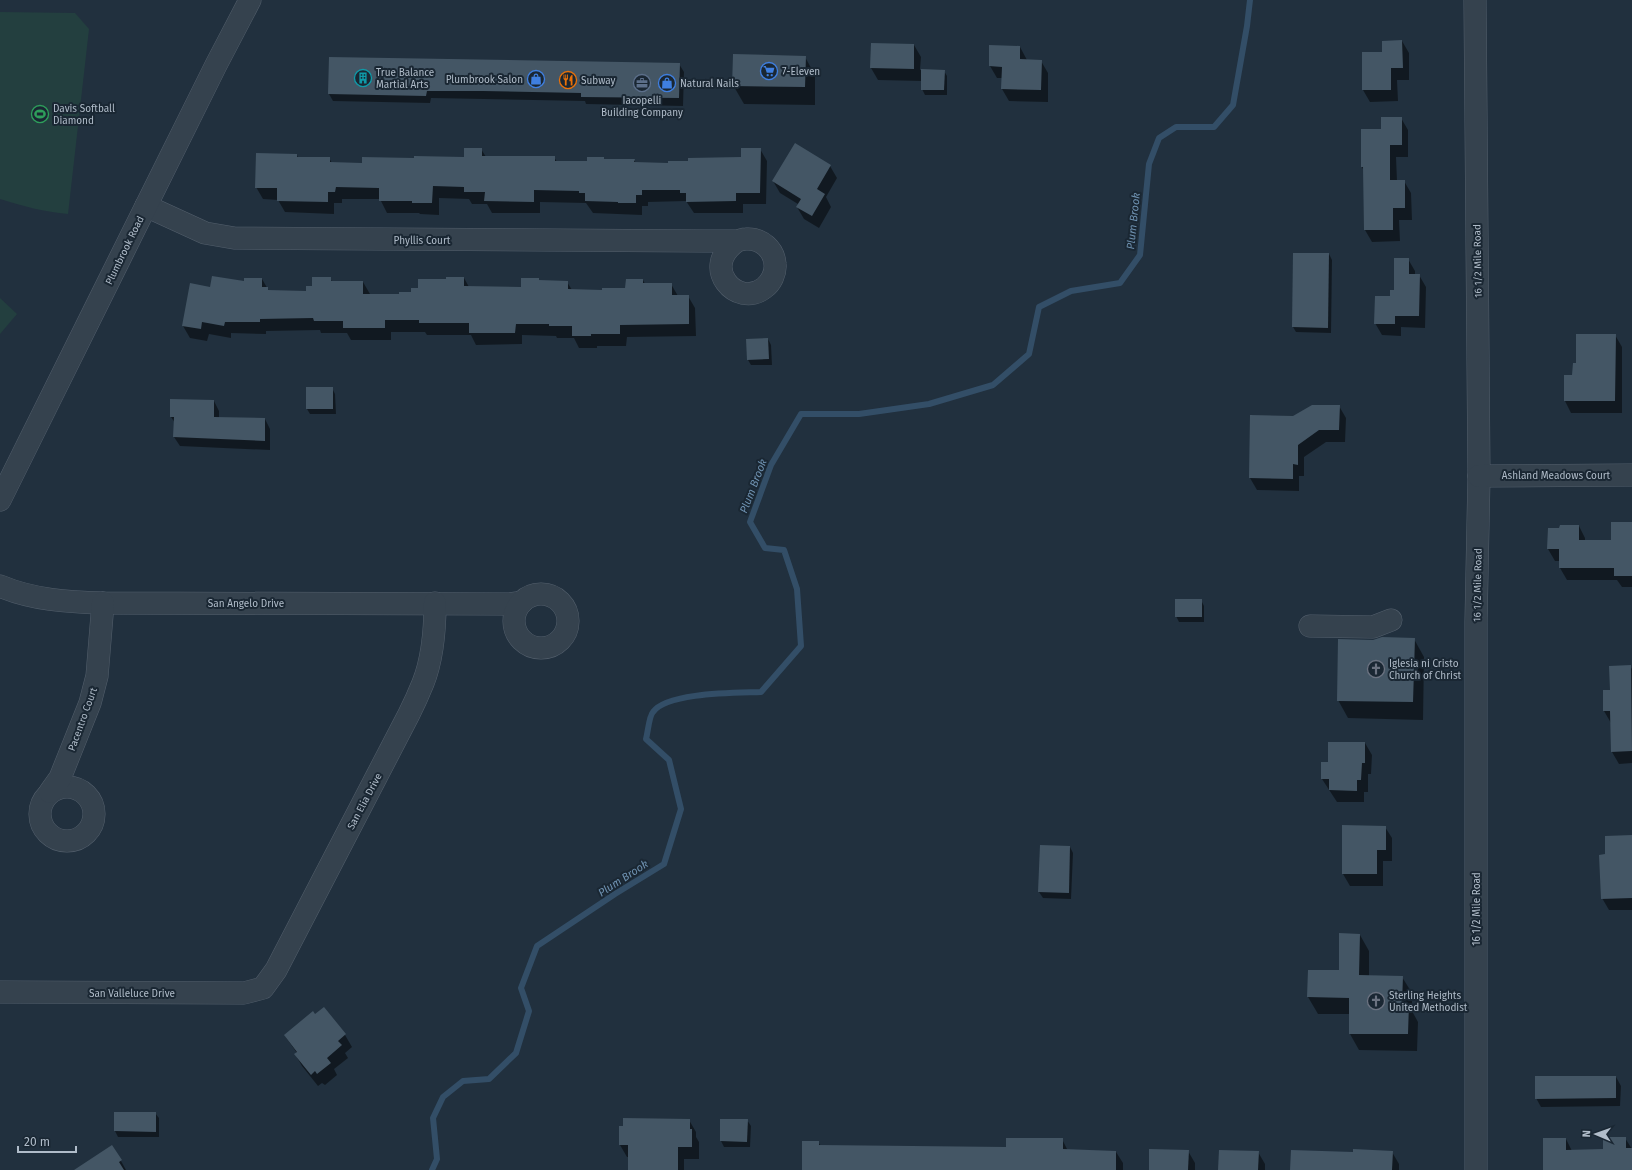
<svg xmlns="http://www.w3.org/2000/svg" width="1632" height="1170" font-family="'Fira Sans',sans-serif">
	<style>
		.green { fill: #233f3f }
		.shadow { fill: #0007 }
		.lines { fill: none; stroke-linecap: round; stroke-linejoin: round }
		.stream { stroke: #334e67; stroke-width: 6 }
		.building { fill: #445665 }
		.minor-casing { stroke: #535f6c; stroke-width: 23 }
		.minor { stroke: #35424e; stroke-width: 22 }
		.labels { text-anchor: middle; stroke-width: 4; stroke-linejoin: round; paint-order: stroke }
		.poi-label { font-size: 10px; fill: #b0bcc9; stroke: #1a2733; text-anchor: start }
		.street-label { font-size: 10px; fill: #b0bcc9; stroke: #1a2733 }
		.water-label { font-size: 11px; font-style: italic; fill: #6e91b0; stroke: #1a2733 }
	</style>
	<rect width="100%" height="100%" fill="#21303e"/>
	<!-- green -->
	<g class="green">
		<path d="M0 12 75 13 89 29 68 214C45 212 22 206 0 199Z"/>
		<polygon points="0,298 17,314 0,334"/>
	</g>
	<!-- shadow -->
	<g class="shadow">
		<polygon points="1402,41 1409,53 1409,80 1397,80 1398,101 1370,102 1363,90 1383,53"/>
		<polygon points="914,45 921,57 920,70 944,71 947,76 947,95 925,95 922,89 922,81 878,80 871,68"/>
		<polygon points="1020,47 1027,60 1041,61 1048,73 1048,102 1009,101 1002,89 1002,78 997,78 990,66"/>
		<polygon points="805,57 815,75 815,105 744,104 733,85"/>
		<polygon points="679,64 684,72 683,106 586,104 585,101 431,98 430,103 333,101 329,94"/>
		<polygon points="1401,118 1408,130 1408,157 1396,157 1397,181 1404,181 1411,193 1412,220 1399,220 1400,241 1372,242 1365,230 1364,171 1362,167 1362,130 1382,130"/>
		<polygon points="481,149 486,157 554,157 557,162 634,160 636,163 669,164 742,158 760,149 767,161 766,204 743,204 743,213 694,213 686,201 648,202 648,206 642,206 642,215 593,213 586,203 540,202 540,213 492,213 487,204 472,204 469,199 439,198 439,215 420,214 419,213 387,213 380,199 342,199 342,203 334,203 334,214 285,212 278,200 263,199 256,187 297,155 298,158 329,158 332,163 363,164 465,158"/>
		<polygon points="830,166 837,178 826,197 831,207 819,228 804,219 797,207 798,204 780,193 773,181"/>
		<polygon points="1329,254 1332,260 1331,333 1296,332 1293,327"/>
		<polygon points="1408,259 1415,271 1415,275 1419,275 1426,287 1425,328 1401,327 1401,336 1382,335 1375,323 1395,291"/>
		<polygon points="330,278 332,282 363,282 370,294 400,295 412,293 419,289 464,278 469,287 522,288 539,281 567,282 572,290 603,291 626,289 643,280 645,284 671,284 678,296 688,296 695,308 696,336 627,337 626,346 597,346 597,348 579,348 574,338 557,338 556,336 522,335 522,344 476,345 471,335 427,335 425,332 391,332 391,340 351,340 347,333 321,333 320,330 266,331 266,334 231,333 231,338 209,334 207,341 190,338 183,326 211,288 262,279 269,291 307,292"/>
		<polygon points="1615,335 1622,347 1622,413 1571,413 1565,401 1577,364"/>
		<polygon points="768,339 771,345 772,365 751,365 748,360"/>
		<polygon points="332,388 335,394 336,414 310,414 307,409"/>
		<polygon points="214,401 219,411 219,419 265,419 270,429 270,450 180,446 174,437 175,423 171,417"/>
		<polygon points="1339,406 1346,418 1345,442 1326,442 1304,457 1304,476 1299,476 1299,491 1257,490 1250,478 1293,417"/>
		<polygon points="1632,523 1632,587 1622,587 1617,580 1567,580 1560,568 1560,561 1555,561 1548,549 1560,529 1579,526 1585,538 1585,541 1612,541"/>
		<polygon points="1201,600 1204,606 1204,622 1179,622 1176,616"/>
		<polygon points="1414,639 1424,657 1423,720 1348,718 1338,700"/>
		<polygon points="1630,666 1632,669 1632,763 1619,764 1612,752 1611,723 1604,711 1611,691"/>
		<polygon points="1365,743 1372,755 1371,774 1368,774 1368,792 1364,792 1364,802 1337,802 1322,779 1322,763 1329,763"/>
		<polygon points="1385,827 1392,838 1392,861 1383,861 1383,886 1350,886 1343,874"/>
		<polygon points="1632,836 1632,910 1609,910 1602,898 1606,855"/>
		<polygon points="1070,847 1073,853 1071,899 1043,898 1039,892"/>
		<polygon points="1360,935 1369,951 1369,976 1402,977 1412,993 1412,1011 1418,1022 1417,1051 1359,1050 1350,1034 1350,1014 1318,1014 1308,997 1340,971"/>
		<polygon points="324,1008 345,1035 352,1047 345,1053 348,1058 334,1069 337,1075 325,1085 322,1083 318,1086 302,1066 295,1054 297,1053 285,1036"/>
		<polygon points="1616,1077 1621,1086 1620,1106 1541,1107 1536,1098"/>
		<polygon points="115,1113 155,1113 159,1118 159,1137 118,1137 115,1131"/>
		<polygon points="689,1120 696,1132 696,1137 699,1142 699,1159 684,1159 684,1170 629,1170 629,1157 627,1157 620,1145 620,1127"/>
		<polygon points="721,1120 747,1120 751,1126 750,1147 724,1147 721,1141"/>
		<polygon points="1625,1138 1632,1149 1632,1170 1544,1170 1566,1139 1572,1151 1604,1150"/>
		<polygon points="1062,1139 1068,1151 1116,1152 1123,1163 1123,1170 803,1170 818,1142 821,1146 1007,1148"/>
		<polygon points="1188,1151 1195,1163 1195,1170 1150,1170"/>
		<polygon points="1258,1152 1265,1164 1265,1170 1219,1170"/>
		<polygon points="1392,1152 1399,1164 1399,1170 1291,1170 1354,1153"/>
		<polygon points="121,1161 126,1170 76,1170"/>
	</g>
	<g class="lines">
		<!-- stream -->
		<path class="stream" d="M432 1170 437 1159 433 1118 443 1097 463 1081 489 1079 516 1053 529 1011 521 988 537 946 615 894 664 864 681 809 669 760 646 739C648 732 649 716 653 712 667 692 737 693 761 692L801 646 797 589 784 550 765 548 750 522 771 465 801 414H859L929 404 993 385 1029 354 1039 307 1071 291 1120 283 1140 255 1149 164 1159 138 1176 127H1214L1233 105 1247 26 1250 0"/>
	</g>
	<!-- building -->
	<g class="building">
		<polygon points="1402,40 1403,68 1391,68 1391,90 1362,90 1362,52 1382,52 1382,41"/>
		<polygon points="871,43 914,44 914,69 870,68"/>
		<polygon points="989,45 1020,46 1020,59 1042,60 1041,90 1001,89 1002,67 989,66"/>
		<polygon points="733,54 806,56 805,87 732,86"/>
		<polygon points="329,57 680,63 679,98 581,97 581,93 483,91 427,91 426,96 328,94"/>
		<polygon points="921,69 945,70 944,90 921,90"/>
		<polygon points="1381,117 1402,117 1402,145 1390,145 1390,180 1405,180 1405,208 1393,208 1393,230 1364,230 1363,167 1361,167 1361,129 1381,129"/>
		<polygon points="795,143 831,165 817,189 825,194 812,216 796,207 801,199 772,181"/>
		<polygon points="464,148 482,148 482,156 555,156 555,161 587,161 587,157 604,157 604,159 635,159 634,162 668,163 668,161 688,161 688,158 741,157 741,148 761,148 760,193 736,193 736,201 686,202 686,193 680,193 680,190 642,190 642,195 636,195 636,203 618,203 618,202 585,201 585,193 579,193 579,191 534,190 534,202 484,201 485,192 464,192 464,187 433,186 432,203 412,203 412,201 379,201 379,188 336,187 335,192 328,192 328,202 277,201 277,188 255,188 256,153 297,154 297,157 330,157 330,162 362,163 362,157 414,158 414,156 464,157"/>
		<polygon points="1293,253 1329,253 1328,328 1292,327"/>
		<polygon points="1394,258 1409,258 1409,274 1420,274 1419,316 1395,316 1395,324 1374,324 1375,296 1390,296 1390,290 1394,290"/>
		<polygon points="212,276 244,281 244,278 262,278 262,287 268,287 268,290 306,291 306,286 312,286 312,277 331,277 331,281 363,281 363,294 399,294 399,292 411,292 411,288 418,288 418,279 446,279 446,277 464,277 464,286 521,287 521,278 539,278 539,280 568,281 568,289 602,290 602,288 625,288 626,279 643,279 643,283 672,283 672,295 689,295 689,324 620,325 620,334 591,334 591,336 572,336 572,326 549,326 549,324 516,324 515,333 469,333 469,323 419,323 419,320 385,320 385,328 343,328 343,321 314,321 313,318 260,319 260,322 225,322 224,326 202,322 201,329 182,326 190,283 210,287"/>
		<polygon points="1576,334 1616,334 1615,401 1564,401 1564,375 1572,375 1573,363 1576,363"/>
		<polygon points="768,338 769,359 747,360 746,339"/>
		<rect x="306" y="387" width="27" height="22"/>
		<polygon points="170,399 214,400 214,417 265,418 265,441 173,437 174,417 170,417"/>
		<polygon points="1312,405 1340,405 1339,430 1319,430 1298,445 1298,465 1293,464 1293,479 1249,478 1250,415 1293,416"/>
		<polygon points="1611,522 1632,522 1632,576 1614,576 1614,568 1559,568 1559,549 1547,549 1548,528 1559,528 1560,525 1579,525 1579,540 1611,540"/>
		<rect x="1175" y="599" width="27" height="18"/>
		<polygon points="1382,637 1415,638 1413,702 1337,701 1338,639 1373,640"/>
		<polygon points="1631,665 1632,751 1611,752 1610,711 1603,711 1603,690 1610,690 1609,666"/>
		<polygon points="1328,742 1365,742 1365,763 1362,763 1361,780 1357,780 1357,791 1329,790 1329,779 1321,779 1321,762 1328,762"/>
		<polygon points="1342,825 1386,826 1386,850 1377,850 1377,874 1342,874"/>
		<polygon points="1632,835 1632,898 1601,899 1599,855 1605,854 1605,836"/>
		<polygon points="1040,845 1070,846 1069,893 1038,892"/>
		<polygon points="1339,933 1360,934 1359,975 1403,976 1402,1004 1409,1004 1408,1034 1349,1034 1349,998 1307,997 1308,970 1339,970"/>
		<polygon points="324,1007 346,1034 338,1041 342,1045 327,1058 331,1063 317,1074 315,1071 311,1075 294,1054 297,1052 284,1035 313,1011 315,1014"/>
		<polygon points="1535,1076 1616,1076 1616,1098 1535,1099"/>
		<polygon points="114,1112 156,1112 156,1132 114,1131"/>
		<polygon points="623,1118 690,1119 690,1129 692,1129 692,1147 678,1147 678,1170 628,1170 628,1145 619,1145 619,1126 623,1126"/>
		<polygon points="720,1119 748,1119 747,1142 720,1141"/>
		<polygon points="1603,1137 1626,1137 1626,1148 1632,1148 1632,1170 1543,1170 1543,1138 1566,1138 1566,1150 1603,1149"/>
		<polygon points="1006,1138 1063,1138 1063,1149 1116,1151 1116,1170 802,1170 802,1141 819,1141 819,1145 1006,1147"/>
		<polygon points="112,1145 122,1160 119,1162 124,1170 74,1170"/>
		<polygon points="1149,1149 1189,1150 1188,1170 1149,1170"/>
		<polygon points="1353,1149 1393,1151 1392,1170 1290,1170 1291,1150 1353,1152"/>
		<polygon points="1219,1150 1259,1151 1258,1170 1218,1170"/>
	</g>
	<g class="lines">
		<!-- minor casing -->
		<g class="minor-casing">
			<g id="minor">
				<polyline points="1475,0 1479,476 1476,622 1476,1170"/>
				<path d="M146 206 205 233 234 238 704 241C714 241 724 241 735 241 739 241 742 239 746 239 762 238 774 250 775 264 776 273 771 283 764 288 737 309 699 267 737 241"/>
				<polyline points="1479,476 1632,475"/>
				<polyline points="0,500 216,65 250,0"/>
				<path d="M0 586C33 600 68 602 103 603L509 604 522 602"/>
				<circle cx="541" cy="621" r="27"/>
				<polyline points="1310,626 1373,627 1391,620"/>
				<circle cx="67" cy="814" r="27"/>
				<polyline points="50,792 60,778 90,703 97,676 103,603"/>
				<path d="M0 992 244 993 263 988 276 970 409 714C414 704 419 693 423 683 433 658 435 630 435 603"/>
			</g>
		</g>
		<!-- minor -->
		<use href="#minor" class="minor"/>
	</g>
	<!-- icons -->
	<defs>
		<g id="supermarket-ring" transform="scale(0.9)"><circle r="9.5" fill="#1a2733" stroke="#3f7fe0" stroke-width="1.5"/><path d="M-6-5.5h2.5l.6 2H6L4.5 2H-2.5L-4.4-4H-6ZM-1.5 3.2a1.3 1.3 0 1 0 .1 0ZM3 3.2a1.3 1.3 0 1 0 .1 0Z" fill="#3f7fe0"/></g>
		<g id="building-ring" transform="scale(0.9)"><circle r="9.5" fill="#1a2733" stroke="#0f9aa8" stroke-width="1.5"/><path d="M-4-6H4V6H1V3H-1V6H-4ZM-2.5-4.3h1.7v1.8h-1.7ZM.8-4.3h1.7v1.8H.8ZM-2.5-1h1.7V.8h-1.7ZM.8-1h1.7V.8H.8Z" fill="#0f9aa8"/></g>
		<g id="shop-ring" transform="scale(0.9)"><circle r="9.5" fill="#1a2733" stroke="#3f7fe0" stroke-width="1.5"/><path d="M-5-2.5h2.3a2.7 3.5 0 0 1 5.4 0H5L5.5 6h-11ZM-1.5-2.5h3a1.5 2.3 0 0 0-3 0Z" fill="#3f7fe0"/></g>
		<g id="restaurant-ring" transform="scale(0.9)"><circle r="9.5" fill="#1a2733" stroke="#e8710a" stroke-width="1.5"/><path d="M-5-6h1v4h1v-4h1v4h1v-4h1v5L-1.5 .5V6h-2V.5L-5-1ZM5-6V6H3V1.5H1.5Q1.5-4 5-6Z" fill="#e8710a"/></g>
		<g id="office-ring" transform="scale(0.9)"><circle r="9.5" fill="#1a2733" stroke="#5c6f8a" stroke-width="1.5"/><path d="M-6-3h4V-5.5h4V-3h4V5H-6ZM-1-4.5V-3h2v-1.5ZM-6 0V1H6V0Z" fill="#5c6f8a"/></g>
		<g id="stadium-ring" transform="scale(0.9)"><circle r="9.5" fill="#1a2733" stroke="#2e9e5b" stroke-width="1.5"/><path d="M0-5a6.5 5 0 1 0 0 10a6.5 5 0 1 0 0-10ZM-3.5-1.8h7v3.6h-7Z" fill="#2e9e5b"/></g>
		<g id="church-ring" transform="scale(0.9)"><circle r="9.5" fill="#1a2733" stroke="#6b7280" stroke-width="1.5"/><path d="M-1.2-6h2.4v3.5h3.3v2.4h-3.3V6h-2.4V-.1h-3.3v-2.4h3.3Z" fill="#6b7280"/></g>
	</defs>
	<g fill-rule="evenodd">
		<use href="#supermarket-ring" x="769" y="71"/>
		<use href="#building-ring" x="363" y="78"/>
		<use href="#shop-ring" x="536" y="79"/>
		<use href="#restaurant-ring" x="568" y="80"/>
		<use href="#office-ring" x="642" y="83"/>
		<use href="#shop-ring" x="667" y="83"/>
		<use href="#stadium-ring" x="40" y="114"/>
		<use href="#church-ring" x="1376" y="669"/>
		<use href="#church-ring" x="1376" y="1001"/>
	</g>
	<g class="labels">
		<!-- poi labels -->
		<g class="poi-label">
			<text x="782" y="75">7-Eleven</text>
			<text x="376" y="76">True Balance<tspan x="376" dy="12">Martial Arts</tspan></text>
			<text x="523" y="83" text-anchor="end">Plumbrook Salon</text>
			<text x="581" y="84">Subway</text>
			<text x="680" y="87">Natural Nails</text>
			<text x="642" y="104" text-anchor="middle">Iacopelli<tspan x="642" dy="12">Building Company</tspan></text>
			<text x="53" y="112">Davis Softball<tspan x="53" dy="12">Diamond</tspan></text>
			<text x="1389" y="667">Iglesia ni Cristo<tspan x="1389" dy="12">Church of Christ</tspan></text>
			<text x="1389" y="999">Sterling Heights<tspan x="1389" dy="12">United Methodist</tspan></text>
		</g>
		<!-- street labels -->
		<g class="street-label">
			<text x="422" y="244">Phyllis Court</text>
			<text transform="translate(124 250) rotate(-64)" y="4">Plumbrook Road</text>
			<text transform="translate(1477 261) rotate(-91)" y="4">16 1/2 Mile Road</text>
			<text x="1556" y="479">Ashland Meadows Court</text>
			<text transform="translate(1477 585) rotate(-89)" y="4">16 1/2 Mile Road</text>
			<text x="246" y="607">San Angelo Drive</text>
			<text transform="translate(82 719) rotate(-70)" y="4">Pacentro Court</text>
			<text transform="translate(364 801) rotate(-62)" y="4">San Elia Drive</text>
			<text transform="translate(1476 909) rotate(-90)" y="4">16 1/2 Mile Road</text>
			<text x="132" y="997">San Valleluce Drive</text>
		</g>
		<!-- water labels -->
		<g class="water-label">
			<text transform="translate(1133 221) rotate(-84)" y="4">Plum Brook</text>
			<text transform="translate(753 486) rotate(-69)" y="4">Plum Brook</text>
			<text transform="translate(623 878) rotate(-33)" y="4">Plum Brook</text>
		</g>
	</g>
	<!-- north arrow -->
	<g transform="translate(1596 1134) rotate(272)" stroke="#1a2733" stroke-width="3" paint-order="stroke">
	<path d="M0-3L7 15L0 10L-7 15Z" fill="#b0bcc9"/>
	<text y="-6" font-size="11" font-weight="bold" text-anchor="middle" fill="#b0bcc9">N</text>
	</g>
	<!-- scale -->
	<path d="M18 1146v6h58v-6" fill="none" stroke="#b0bcc9" stroke-width="2"/>
	<text x="24" y="1146" font-size="12" fill="#b0bcc9" stroke="#1a2733" stroke-width="3" paint-order="stroke">20 m</text>
</svg>
